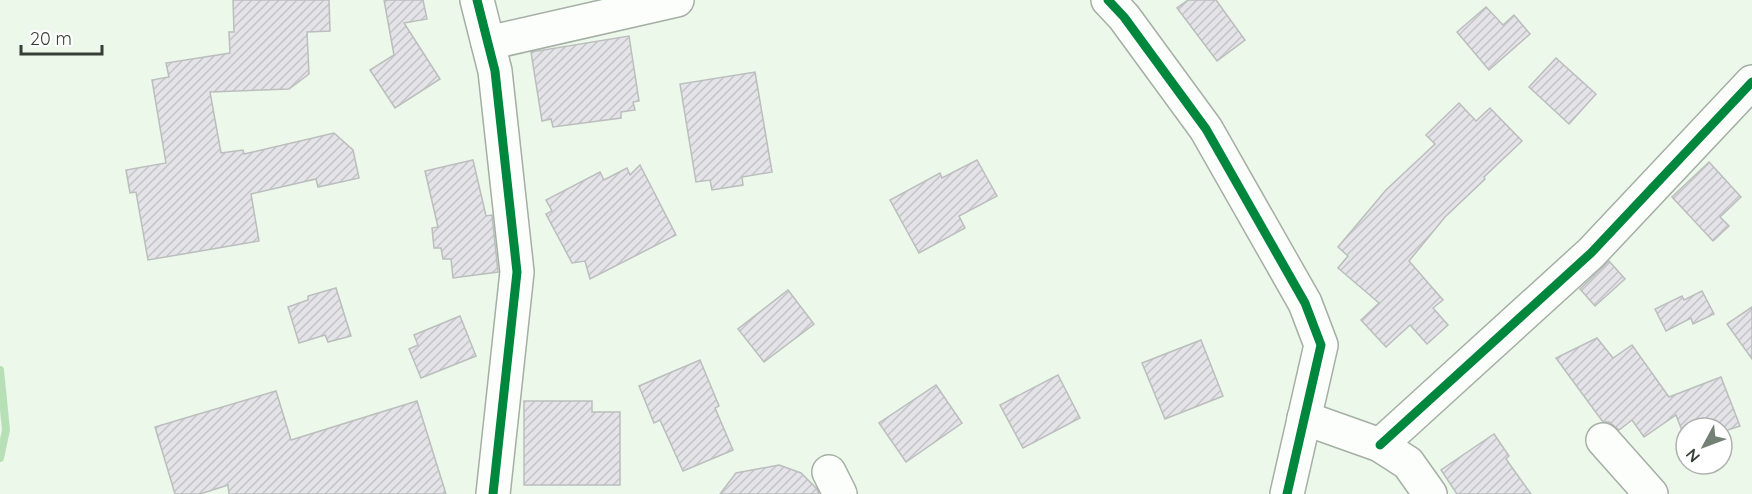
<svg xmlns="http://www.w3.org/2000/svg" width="1752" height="494" font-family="Quicksand,sans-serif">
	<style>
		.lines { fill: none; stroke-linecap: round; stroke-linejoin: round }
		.stream { stroke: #b8e0b7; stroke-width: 8 }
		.building { fill: url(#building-hatch); stroke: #bbbebd; stroke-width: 1.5 }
		.minor-casing { stroke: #a5afa4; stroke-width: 36 }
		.minor { stroke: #fcfefc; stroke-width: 33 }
		.cycleway-casing { stroke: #fff; stroke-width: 13 }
		.cycleway { stroke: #00873e; stroke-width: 9 }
	</style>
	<defs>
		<pattern id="building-hatch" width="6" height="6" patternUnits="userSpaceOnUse" patternTransform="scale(1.5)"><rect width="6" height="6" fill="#e4e3e8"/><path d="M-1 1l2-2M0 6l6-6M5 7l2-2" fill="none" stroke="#c4c4c8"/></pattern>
	</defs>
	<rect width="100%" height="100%" fill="#ebf8ea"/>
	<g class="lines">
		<!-- stream -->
		<polyline class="stream" points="0,370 6,430 0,458"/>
	</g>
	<!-- building -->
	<g class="building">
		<polygon points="233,0 329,0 330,31 307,32 309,74 289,89 210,92 221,153 243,150 244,154 334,133 353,150 359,178 318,187 316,179 251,194 259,241 148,260 136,192 130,193 126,170 166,163 152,80 169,77 166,63 230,53 229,32 234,32"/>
		<polygon points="384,0 423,0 427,19 404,23 440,79 395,108 370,70 394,55"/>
		<polygon points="1188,0 1216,0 1245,40 1217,61 1177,8"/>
		<polygon points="1486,7 1503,25 1514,15 1530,34 1489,70 1457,32"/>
		<polygon points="629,36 639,101 633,102 635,110 621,112 621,118 553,127 551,119 542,121 531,52"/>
		<polygon points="1556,58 1596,94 1569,124 1529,87"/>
		<polygon points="755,72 772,172 742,177 743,185 712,190 710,180 696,182 680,84"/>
		<polygon points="1459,103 1476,121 1490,108 1522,141 1484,177 1485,179 1445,217 1409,261 1443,300 1433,308 1448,325 1427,344 1410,325 1386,347 1361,320 1379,303 1338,268 1348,256 1338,247 1386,190 1435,144 1426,135"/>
		<polygon points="473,160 486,216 492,215 498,272 453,278 451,259 443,259 441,248 434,248 432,228 438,227 425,171"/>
		<polygon points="977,160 997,196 959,216 965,228 919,253 890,200 940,173 942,178"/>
		<polygon points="1709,162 1741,197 1720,217 1729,226 1713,241 1672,197"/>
		<polygon points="640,165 676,235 590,279 585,261 572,263 546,214 552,211 546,200 600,172 604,180 627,168 630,175"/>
		<polygon points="1609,261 1625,279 1595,306 1580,289"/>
		<polygon points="336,288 351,336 328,342 325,335 299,343 288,307 308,300 308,296"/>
		<polygon points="788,290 814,324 764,362 738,329"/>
		<polygon points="1702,291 1714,314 1693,324 1691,318 1666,331 1655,309 1682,296 1684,300"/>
		<polygon points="1752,307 1752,359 1727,324"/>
		<polygon points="460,316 476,356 421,378 409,349 418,345 414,335"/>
		<polygon points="1597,338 1613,358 1632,345 1669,397 1721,377 1740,426 1722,432 1722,428 1686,428 1686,441 1676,415 1644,437 1632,420 1619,430 1609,422 1603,422 1556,358"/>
		<polygon points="1201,340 1223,396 1165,419 1142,363"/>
		<polygon points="700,360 719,406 715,408 733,450 683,471 660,420 654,423 639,386"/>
		<polygon points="1058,375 1080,418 1023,448 1000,405"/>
		<polygon points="936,385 962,423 906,462 879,423"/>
		<polygon points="276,391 291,440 417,401 446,494 229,494 228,485 200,494 175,494 155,427"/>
		<polygon points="524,401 592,401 592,412 620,412 620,485 524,485"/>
		<polygon points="1494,434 1509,456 1506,459 1531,494 1457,494 1441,470"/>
		<polygon points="779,465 801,473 817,489 819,494 720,494 736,473"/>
	</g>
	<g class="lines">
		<!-- minor casing -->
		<g class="minor-casing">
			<g id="minor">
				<polyline points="477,0 495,71 517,272 493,494"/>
				<polyline points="1108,0 1124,17 1206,129 1305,303 1321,345 1287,494"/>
				<polyline points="488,43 677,0"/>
				<polyline points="1304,418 1380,445 1408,463 1430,494"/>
				<polyline points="1603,440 1651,494"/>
				<polyline points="1380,445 1591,253 1752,82"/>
				<polyline points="829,472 840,494"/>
			</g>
		</g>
		<!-- minor -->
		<use href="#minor" class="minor"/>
		<!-- cycleway casing -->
		<g class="cycleway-casing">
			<g id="cycleway">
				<polyline points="477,0 495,71 517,272 493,494"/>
				<polyline points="1108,0 1124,17 1206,129 1305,303 1321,345 1287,494"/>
				<polyline points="1380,445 1591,253 1752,82"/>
			</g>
		</g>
		<!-- cycleway -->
		<use href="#cycleway" class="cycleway"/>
	</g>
	<!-- north arrow -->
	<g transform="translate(1704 446) rotate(229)"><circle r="28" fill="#ffffff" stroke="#afb2ae" stroke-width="1.5"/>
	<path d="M0-4.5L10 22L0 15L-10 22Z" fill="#758074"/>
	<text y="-9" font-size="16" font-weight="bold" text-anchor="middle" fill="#363f35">N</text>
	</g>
	<!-- scale -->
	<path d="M21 45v9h81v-9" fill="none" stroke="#363f35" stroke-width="3"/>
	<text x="30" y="45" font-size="18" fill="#363f35" stroke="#ffffff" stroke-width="4.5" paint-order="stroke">20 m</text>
</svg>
